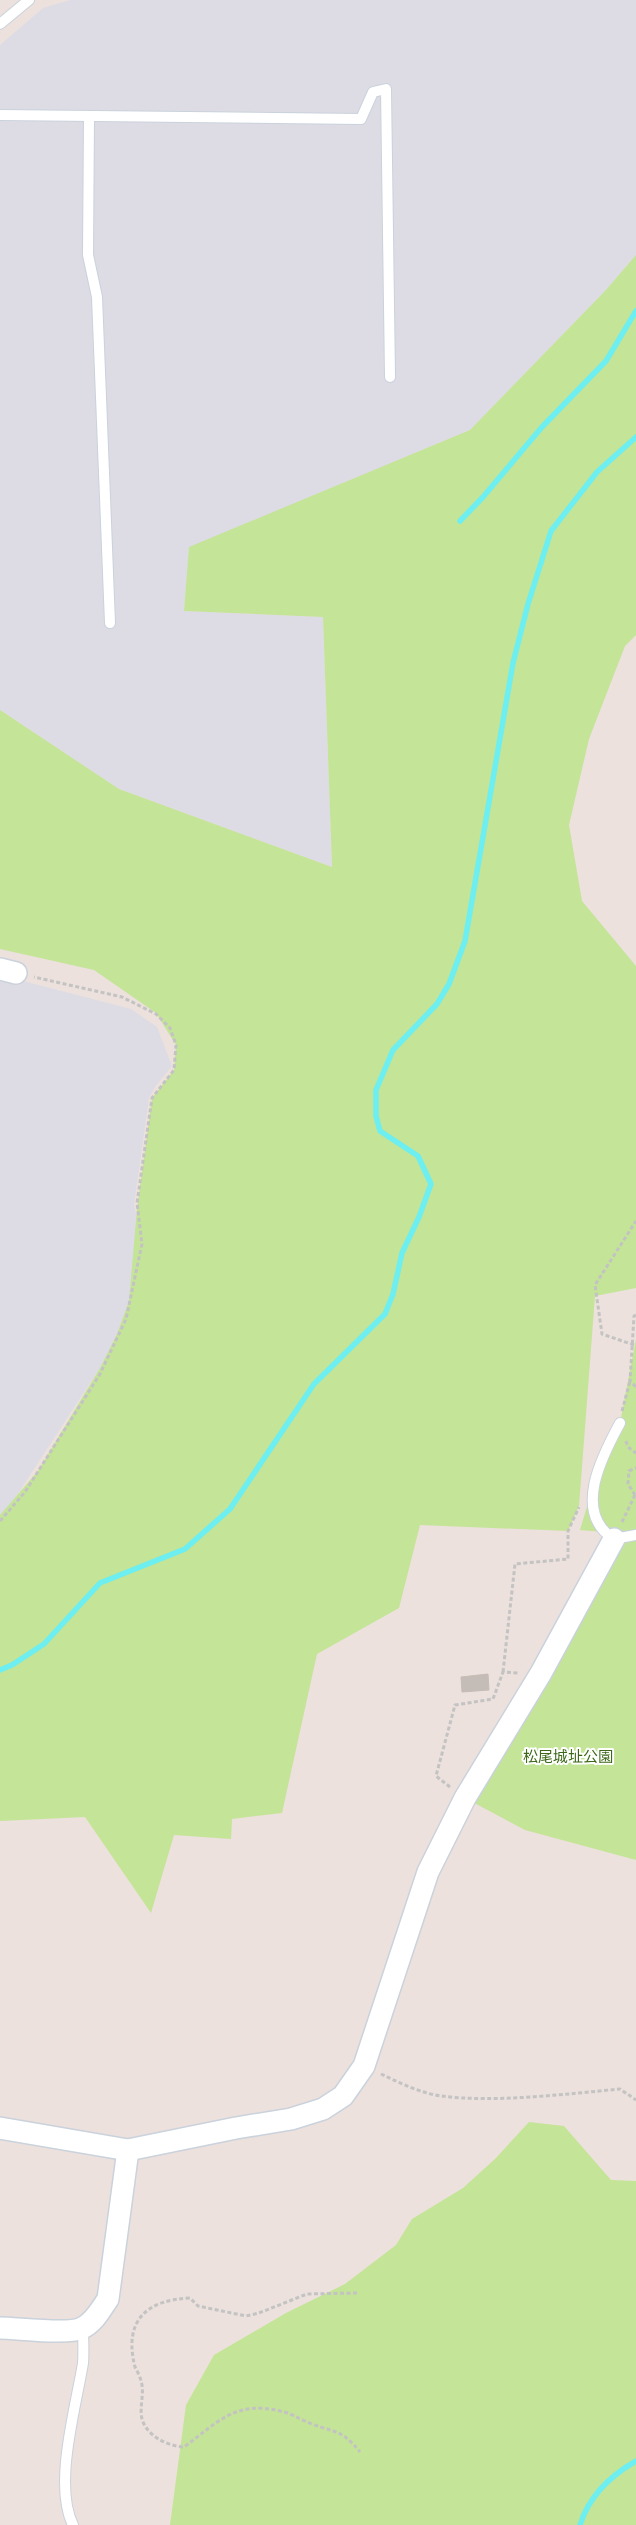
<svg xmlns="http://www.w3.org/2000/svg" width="636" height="2525" font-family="'Work Sans','Noto Sans JP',sans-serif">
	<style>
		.industrial { fill: #dddce4 }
		.green { fill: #c4e497 }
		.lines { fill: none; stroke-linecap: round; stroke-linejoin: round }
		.stream { stroke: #6deef0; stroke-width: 5.5 }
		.building { fill: #c4bcb7; stroke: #c8bcb5 }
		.lane-casing { stroke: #cad2dc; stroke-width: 12 }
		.street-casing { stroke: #cad2dc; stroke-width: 24 }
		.path { stroke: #c3c3c3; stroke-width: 3; stroke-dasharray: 4 2.5; stroke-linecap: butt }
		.lane { stroke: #fff; stroke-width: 10 }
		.street { stroke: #fff; stroke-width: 21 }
		.labels { text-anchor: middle; stroke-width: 4; stroke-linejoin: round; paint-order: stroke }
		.park-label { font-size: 15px; fill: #3d6819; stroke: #fff }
	</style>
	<rect width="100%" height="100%" fill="#ece1dc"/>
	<!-- industrial -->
	<g class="industrial">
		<polygon points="70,0 636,0 636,255 605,291 470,430 189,548 184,611 323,617 332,867 119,789 0,710 0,45 43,8"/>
		<polygon points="0,975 131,1009 157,1027 172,1066 155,1087 149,1098 134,1205 138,1223 129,1301 117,1334 100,1368 79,1400 15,1498 0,1516"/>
	</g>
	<!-- green -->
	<g class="green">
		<polygon points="636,255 636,635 625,646 589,739 569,825 582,901 636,966 636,1288 595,1296 579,1506 568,1531 420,1525 399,1608 317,1654 282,1813 232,1819 231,1839 174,1835 151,1913 85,1817 0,1821 0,1515 38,1471 100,1368 117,1334 129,1301 137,1209 152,1098 174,1070 176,1045 156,1013 94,970 0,949 0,710 119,789 332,867 323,617 184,611 189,547 470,430 605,291"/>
		<polygon points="636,1339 636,1860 525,1830 465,1798 614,1539 603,1532 580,1530 594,1483 620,1423"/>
		<polygon points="529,2122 564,2126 611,2180 636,2181 636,2525 170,2525 186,2405 214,2355 286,2313 345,2284 396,2245 412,2219 463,2188 495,2159"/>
	</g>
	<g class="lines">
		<!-- stream -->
		<g class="stream">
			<polyline points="460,521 483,497 542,427 606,361 636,311"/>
			<polyline points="0,1670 12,1665 44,1644 100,1583 185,1549 230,1509 314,1384 385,1314 393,1294 402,1253 419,1217 431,1184 418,1156 380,1131 376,1116 376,1090 393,1050 437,1004 449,984 465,941 513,663 528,604 551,531 597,472 636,437"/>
			<path d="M580 2525C589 2496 610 2476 636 2461"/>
		</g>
	</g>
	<!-- building -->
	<polygon class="building" points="488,1674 489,1690 462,1692 461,1677"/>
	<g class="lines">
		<!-- lane casing -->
		<g class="lane-casing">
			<g id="lane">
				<polyline points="0,24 29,0"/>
				<polyline points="0,115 361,119 373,92 386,89 390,377"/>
				<polyline points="89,116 88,255 97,297 110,623"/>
				<path d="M620 1423C602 1456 572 1513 614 1539L636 1535"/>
				<path d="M73 2525C53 2485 76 2407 83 2363 84 2352 83 2339 83 2328"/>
			</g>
		</g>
		<!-- street casing -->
		<g class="street-casing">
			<g id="street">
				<polyline points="0,969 16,973"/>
				<polyline points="0,2128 128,2150 236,2128 291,2119 323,2109 343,2096 364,2066 428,1872 465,1798 541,1673 614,1539"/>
				<path d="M0 2328C17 2328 69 2335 82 2328 94 2323 101 2309 108 2299L128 2150"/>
			</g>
		</g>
		<!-- path -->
		<g class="path">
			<polyline points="636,1315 634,1316 630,1381 636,1387"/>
			<polyline points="634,1345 602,1334 595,1285 636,1221"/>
			<polyline points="622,1411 630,1381"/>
			<polyline points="626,1441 628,1447 636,1453"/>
			<polyline points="635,1495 628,1484 629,1471 636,1468"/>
			<polyline points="0,1521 25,1492 100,1374 126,1319 142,1244 137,1203 152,1098 174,1070 176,1045 170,1028 156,1014 122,997 34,977"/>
			<polyline points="622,1522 635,1495"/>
			<polyline points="503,1672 515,1564 568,1559 568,1531 579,1507"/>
			<polyline points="450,1787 436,1776 455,1705 493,1699 503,1672 519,1673"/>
			<path d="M381 2074C400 2083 420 2093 441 2096 494 2103 566 2094 620 2089L636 2100"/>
			<path d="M357 2293 307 2294 259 2313 246 2316 198 2306 190 2298C147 2300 123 2320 135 2367 137 2371 140 2376 141 2381 145 2393 139 2407 142 2419 147 2436 167 2446 184 2447 217 2423 235 2400 280 2411 291 2413 301 2420 312 2424 337 2433 342 2430 360 2452"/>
		</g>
		<!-- lane -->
		<use href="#lane" class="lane"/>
		<!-- street -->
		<use href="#street" class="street"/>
	</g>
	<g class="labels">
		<!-- park labels -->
		<g class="park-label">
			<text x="568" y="1762">松尾城址公園</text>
		</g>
	</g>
</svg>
